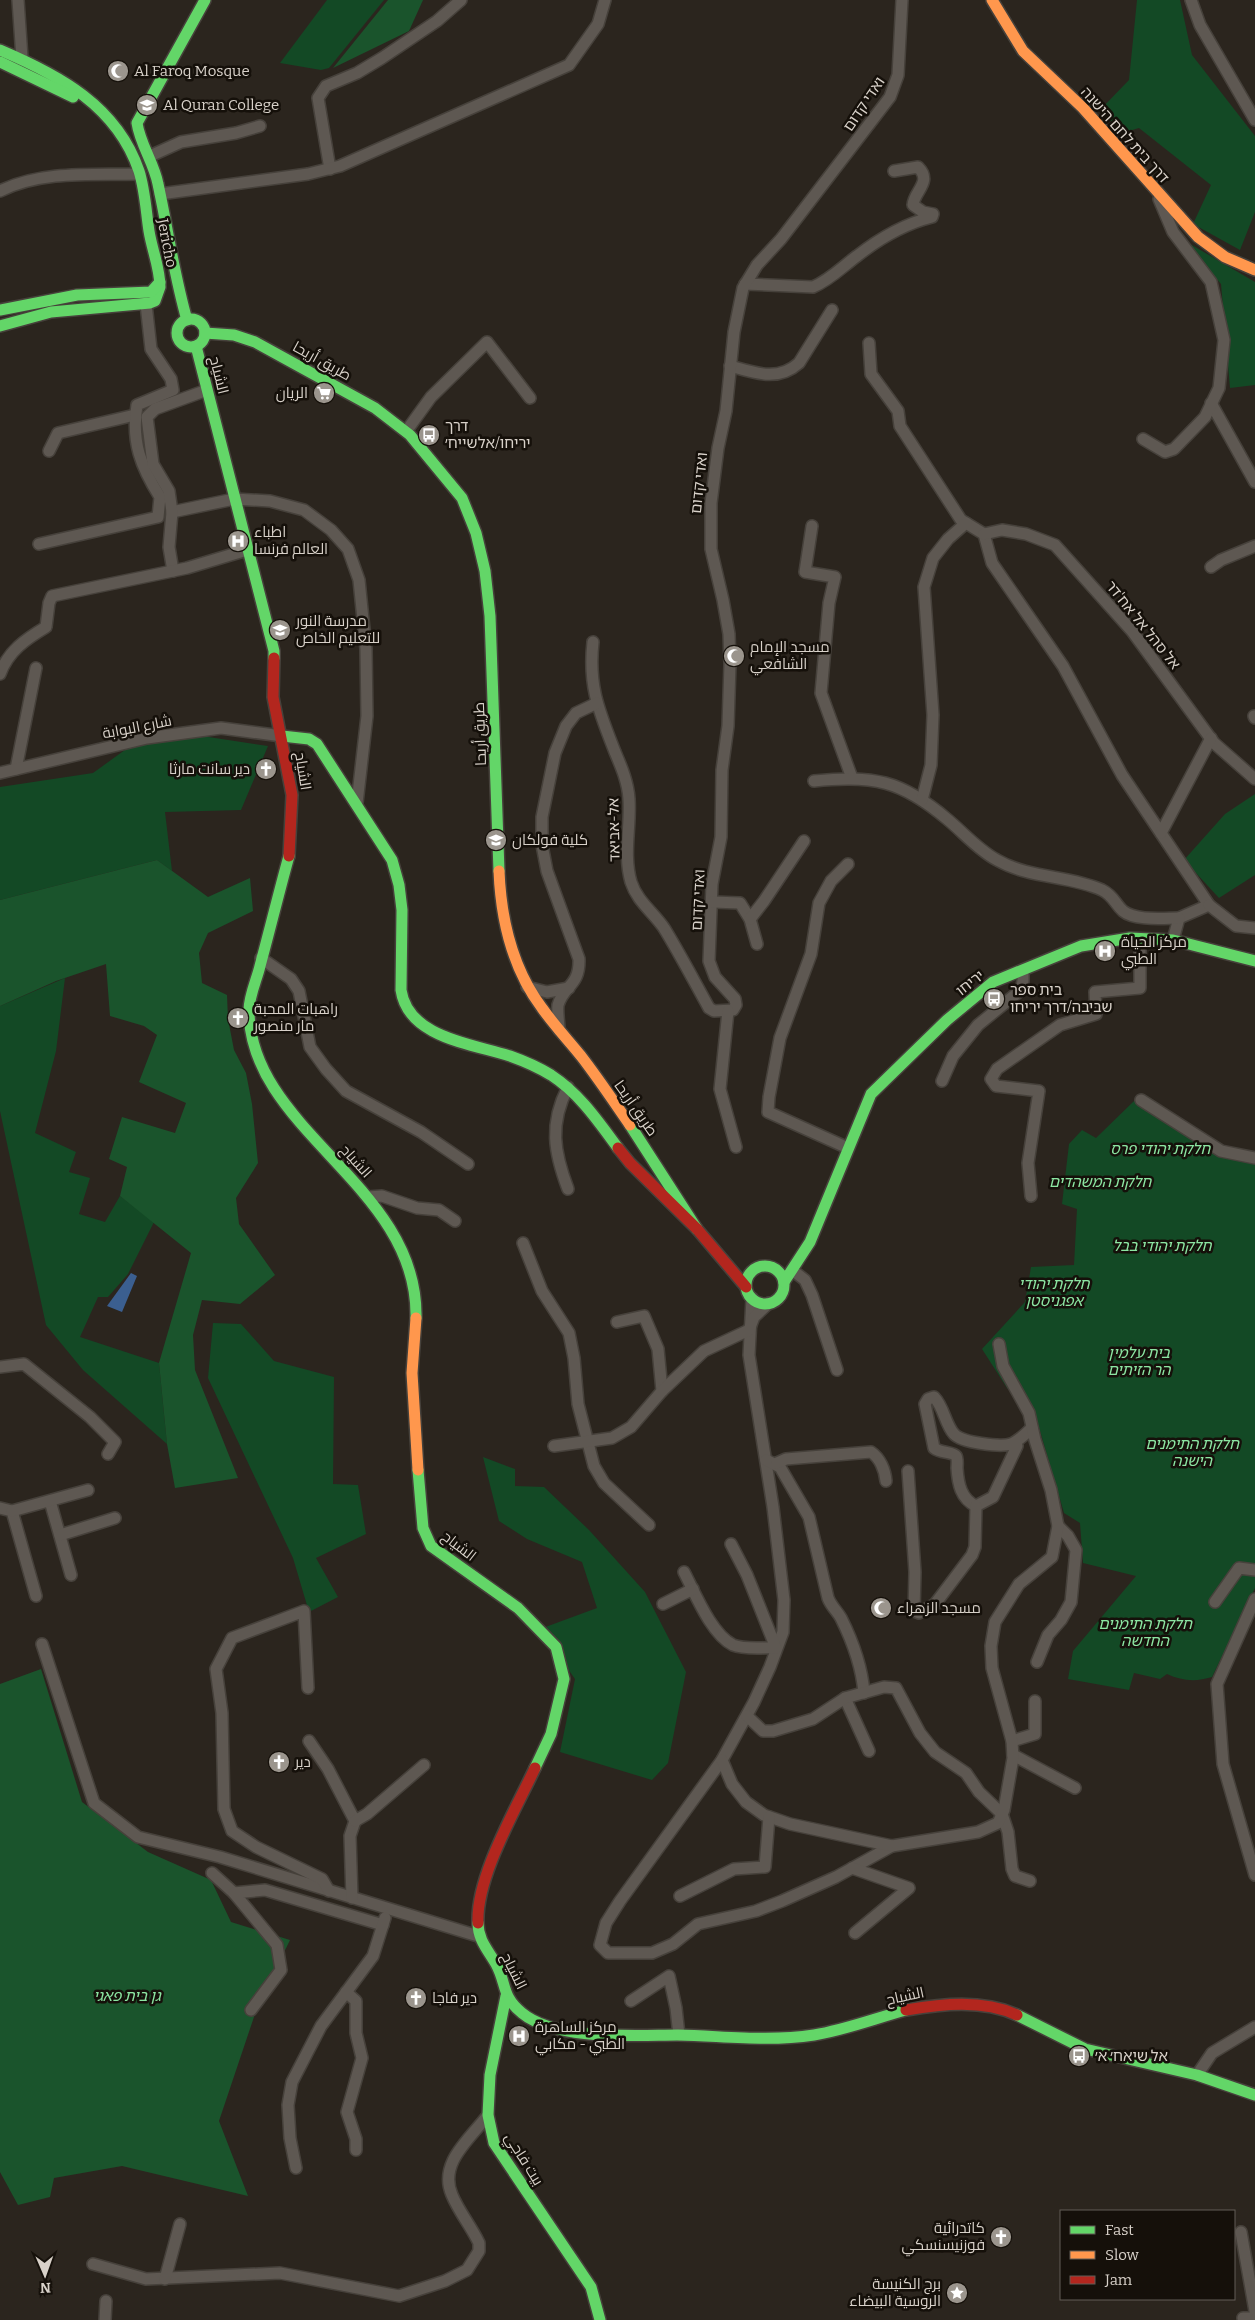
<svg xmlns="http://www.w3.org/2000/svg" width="1255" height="2320" font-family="Bitter,Cairo,'Noto Sans Hebrew',serif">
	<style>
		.green { fill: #134925 }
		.forest { fill: #1a542c }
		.water { fill: #3b5f90 }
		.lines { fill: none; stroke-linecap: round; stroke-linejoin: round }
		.street-casing { stroke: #46413b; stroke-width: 14 }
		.fast-casing { stroke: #46413b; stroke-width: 14 }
		.slow-casing { stroke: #46413b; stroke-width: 14 }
		.jam-casing { stroke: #46413b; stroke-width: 14 }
		.street { stroke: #5e5852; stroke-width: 11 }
		.fast { stroke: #63d668; stroke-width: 11 }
		.slow { stroke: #ff974d; stroke-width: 11 }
		.jam { stroke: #b3261e; stroke-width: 11 }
		.labels { text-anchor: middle; stroke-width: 5; stroke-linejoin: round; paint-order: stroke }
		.poi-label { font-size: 15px; fill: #d8d1c9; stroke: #15100a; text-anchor: start }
		.street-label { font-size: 15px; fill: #d8d1c9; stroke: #15100a }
		.park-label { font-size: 15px; font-style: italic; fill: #8ce6a2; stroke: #15100a }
	</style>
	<rect width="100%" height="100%" fill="#2b251e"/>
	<!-- green -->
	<g class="green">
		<polygon points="327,0 384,0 329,68 321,70 280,63"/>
		<polygon points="1137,0 1180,0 1192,55 1255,136 1255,212 1240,250 1193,224 1211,185 1139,128 1122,133 1100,110 1129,80"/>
		<polygon points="1185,241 1255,282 1255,385 1230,388 1221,284"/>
		<polygon points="202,736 268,746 241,810 165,812 172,871 157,860 0,900 0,787 93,773 129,747 170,738"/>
		<polygon points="1255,794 1255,875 1219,898 1184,860 1225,814"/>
		<polygon points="65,978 56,1051 35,1133 76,1152 69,1172 90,1178 79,1214 105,1222 120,1196 154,1222 128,1274 108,1297 98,1297 80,1337 159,1363 167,1444 83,1370 46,1325 0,1111 0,1006"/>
		<path d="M1134 1101 1217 1155 1255 1162V1588L1212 1677C1196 1682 1182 1681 1167 1674L1160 1679 1134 1673 1129 1690 1068 1679 1073 1651 1136 1576 1083 1563 1080 1523 1064 1513 1033 1407 1007 1388 982 1349 1025 1302 1031 1267 1074 1265 1077 1209 1062 1204 1069 1144 1082 1130 1096 1138Z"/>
		<polygon points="213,1323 241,1324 274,1361 334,1377 333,1484 358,1485 366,1534 316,1558 338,1597 309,1612 293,1558 208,1378"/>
		<polygon points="483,1457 515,1469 515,1486 544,1487 589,1530 645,1592 686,1672 668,1763 652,1780 560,1752 575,1679 540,1629 597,1608 582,1562 527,1539 499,1521"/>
	</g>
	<!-- forest -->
	<g class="forest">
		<polygon points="388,0 423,0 409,31 333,68"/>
		<polygon points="157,860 208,897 250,878 253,911 208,933 199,953 202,983 227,995 228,1019 234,1050 246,1073 252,1104 258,1163 236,1198 239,1224 275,1275 240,1304 202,1300 193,1335 195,1370 238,1478 175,1488 167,1444 159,1363 191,1253 120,1196 127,1167 109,1159 122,1117 175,1133 186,1103 139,1082 157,1035 144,1026 110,1016 106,964 56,981 0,1006 0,900"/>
		<polygon points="41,1669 82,1802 148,1852 211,1880 231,1922 290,1940 257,2008 219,2121 248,2196 122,2166 54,2178 50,2197 18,2205 0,2172 0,1684"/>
	</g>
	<!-- water -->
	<polygon class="water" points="131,1273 137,1276 122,1312 107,1306"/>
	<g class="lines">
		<!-- street casing -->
		<g class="street-casing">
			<g id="street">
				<polyline points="18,0 22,58"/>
				<polyline points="1191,0 1200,25 1255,120"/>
				<polyline points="150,156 181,142 236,133 260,126"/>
				<polyline points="330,169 318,98 326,86 357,73 382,58 437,21 461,0"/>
				<path d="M0 191C42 170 95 175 140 174"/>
				<polyline points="160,194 308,174 340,166 569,65 598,24 605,0"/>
				<path d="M745 284 813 287C830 280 842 267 857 256 880 238 904 224 932 217L933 214 923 212 913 205C914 191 933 182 918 167L894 171"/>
				<polyline points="869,343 871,374 898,411 900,426 961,520 984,534 992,563 1063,666 1122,775 1209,905 1179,918 1173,940"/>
				<path d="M730 366C755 373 778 382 799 363L832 310"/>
				<polyline points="1211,403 1255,482"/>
				<polyline points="410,426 431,397 487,342 530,398"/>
				<polyline points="1143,439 1165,452 1174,449 1205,417 1219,388 1224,340 1211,282 1173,232 1159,199"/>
				<polyline points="49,451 58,433 135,415"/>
				<polyline points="172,512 234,499 270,501 304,510 331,530 348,549 359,580 366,649 367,716 357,803"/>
				<polyline points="812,526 805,572 835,577 829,603 821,693 852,778"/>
				<polyline points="984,534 1002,530 1026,534 1055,545 1132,631 1214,743 1255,779"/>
				<path d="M39 544 158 517 160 497C141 467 131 442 137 405L173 390 171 379 151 349 146 304"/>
				<polyline points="1211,567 1221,560 1255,546"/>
				<polyline points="173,571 169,547 172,512 169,491 153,464 147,417 155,409 207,390"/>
				<path d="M593 642C588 686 599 711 615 752 621 766 628 782 629 799 631 826 623 854 631 882 637 901 653 912 664 928 680 954 694 981 709 1008L714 1011 733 1010 736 1005 735 999 715 977 709 961 712 884 721 837 722 770 728 726 730 664 729 634 723 600 711 549V503L718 448 726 411 734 332 743 288 757 265 781 239 890 97 898 75 902 0"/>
				<path d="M0 674C8 651 26 639 46 627L49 603 52 596 187 568 247 550"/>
				<polyline points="1254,716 1255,718"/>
				<polyline points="16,769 36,668"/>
				<polyline points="0,773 147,738 221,728 282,736"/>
				<path d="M814 781C873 775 901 780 947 819 963 832 978 850 997 860 1030 879 1068 875 1102 890 1114 896 1115 904 1123 911 1135 921 1164 918 1179 918"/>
				<polyline points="922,800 931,765 933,715 924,587 933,558 948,539 966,523"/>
				<polyline points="1161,833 1211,738"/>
				<polyline points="848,864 831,881 819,903 811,954 780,1038 769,1097 768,1112 848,1148"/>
				<polyline points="713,902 740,903 750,919 757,944"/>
				<polyline points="1209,905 1236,926 1255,928"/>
				<polyline points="750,919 764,901 804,841"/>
				<polyline points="261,958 291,979 299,991 310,1047 326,1069 346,1091 421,1132 468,1164"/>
				<polyline points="527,987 547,992 569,988"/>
				<polyline points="728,1011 720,1089 736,1147"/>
				<path d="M559 1030C559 1022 557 1013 558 1005 564 985 580 986 579 959L547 871 542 845V817L555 753 566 726 576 713 597 703"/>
				<polyline points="942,1081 953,1056 978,1025 1021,990 1023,981 1023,970"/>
				<polyline points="1141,1100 1221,1151 1255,1158"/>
				<path d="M568 1189C554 1152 549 1124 568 1087"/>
				<polyline points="1031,1196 1028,1163 1039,1091 996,1086 991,1079 997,1069 1060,1025 1096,1014 1095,992 1140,988 1140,939"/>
				<polyline points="368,1197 382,1196 417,1208 439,1210 455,1221"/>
				<polyline points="523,1243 542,1291 569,1333 574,1358 578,1404 594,1466 604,1483 649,1525"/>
				<polyline points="792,1270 805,1280 812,1295 837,1370"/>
				<polyline points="752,1298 749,1355 773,1507 784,1600 783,1632 770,1667 754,1702 722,1760 620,1901 606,1923 600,1945 608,1953 652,1953 673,1944 698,1924 756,1911 782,1901 836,1877 892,1846"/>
				<polyline points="617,1322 644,1316 658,1349 662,1391"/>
				<polyline points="0,1367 24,1364 90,1417 115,1442 108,1454"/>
				<path d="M1016 1442 1017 1446 993 1497 976 1506C961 1499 958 1484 957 1468 957 1465 958 1459 956 1456 953 1452 940 1453 934 1448L925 1404 928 1399 934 1397C944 1407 945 1424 954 1434 962 1443 1001 1447 1011 1444 1019 1441 1026 1433 1032 1428"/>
				<polyline points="554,1446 612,1438 631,1427 662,1391 704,1351 749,1330 754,1317 769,1303"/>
				<path d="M766 1460 780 1467 809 1517 828 1598C831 1606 837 1611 841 1618 852 1640 862 1668 864 1693"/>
				<path d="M777 1463 786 1459 871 1452C880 1458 885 1470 886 1481"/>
				<polyline points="908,1471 915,1572 914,1611 919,1613 935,1604 972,1555 975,1547 976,1506"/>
				<polyline points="50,1501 71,1575"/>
				<polyline points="0,1508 12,1511 36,1596"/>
				<polyline points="12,1511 88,1490"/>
				<polyline points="60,1535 115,1518"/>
				<path d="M684 1572C695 1593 711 1634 733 1645 745 1650 763 1647 776 1648L747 1575 731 1544"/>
				<polyline points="1255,1599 1217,1684 1223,1764 1255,1875"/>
				<polyline points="1215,1602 1239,1568 1255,1570"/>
				<polyline points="663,1604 693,1589"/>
				<polyline points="42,1644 94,1803 138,1837 220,1857 478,1936"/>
				<polyline points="1037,1662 1048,1635 1061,1620 1071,1602 1076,1550 1068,1536 1058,1526"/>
				<polyline points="308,1688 304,1611 232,1638 216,1669 222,1713 224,1809 232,1831 256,1847 322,1879 329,1891"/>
				<polyline points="845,1698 869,1751"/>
				<polyline points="747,1716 763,1731 773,1731 813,1719 845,1698 884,1687 896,1688 920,1733 935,1752 966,1773 979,1792 1002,1814 1008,1832 1012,1869 1015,1876 1030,1881"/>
				<polyline points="309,1741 328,1769 355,1821 350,1836 352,1898"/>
				<polyline points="1012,1741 1035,1734 1035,1701"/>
				<polyline points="1013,1755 1075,1788"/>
				<polyline points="722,1760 732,1784 746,1802 764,1815 790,1824 892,1846 978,1832 998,1823 1004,1810 1013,1758 1012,1741 992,1668 991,1646 995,1622 1019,1584 1052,1557 1058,1526 1051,1490 1035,1440 1029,1413 1003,1366 999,1344"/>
				<polyline points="355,1821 367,1814 424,1765"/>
				<polyline points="852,1868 909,1888 855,1933"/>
				<polyline points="212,1873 234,1893"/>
				<polyline points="680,1896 734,1869 765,1867 769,1817"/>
				<polyline points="346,1992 356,2001 356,2033 362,2058 347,2112 356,2139 356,2150"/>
				<polyline points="631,2001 669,1976 676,2008 679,2035"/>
				<polyline points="251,2010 281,1970 277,1945 234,1893 265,1890 383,1925"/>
				<polyline points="1197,2075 1212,2053 1255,2027"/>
				<polyline points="296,2168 290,2138 288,2105 292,2082 321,2026 373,1956 385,1918"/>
				<polyline points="1241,2232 1255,2311"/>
				<path d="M93 2264 146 2279 280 2273 399 2296 445 2281 467 2270 479 2251V2243C471 2226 459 2212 452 2195 438 2163 470 2139 488 2115"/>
				<polyline points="165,2279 180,2224"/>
				<polyline points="105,2320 106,2301"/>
				<polyline points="1244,2320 1243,2318 1255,2318"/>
			</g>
		</g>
		<!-- fast casing -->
		<g class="fast-casing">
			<g id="fast">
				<path d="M0 50C59 75 117 106 139 171 145 190 146 211 149 231 152 250 160 268 160 287L155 301 150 303 51 312 0 326"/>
				<polyline points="0,62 73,97"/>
				<polyline points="0,310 77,295 151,292 160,282"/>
				<circle cx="191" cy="333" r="14"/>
				<path d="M187 320C174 275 168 230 158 184 154 163 140 144 137 123L205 0"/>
				<polyline points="205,333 234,335 255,342 375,408 410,435 462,498 476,533 485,571 490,616 499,871"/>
				<polyline points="196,346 274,651 274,658"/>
				<path d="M282 736 309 739 317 744 392 860 399 885 402 910 401 990C408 1038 473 1044 510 1056 524 1061 538 1067 551 1075 580 1094 598 1121 618 1148"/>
				<path d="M289 856C279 892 270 929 260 966 257 979 249 996 249 1010 249 1131 419 1185 416 1318"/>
				<polyline points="630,1125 697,1229"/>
				<circle cx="765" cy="1285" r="19"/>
				<polyline points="784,1282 810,1242 871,1094 947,1020 993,982 1081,946 1130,938 1173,940 1255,961"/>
				<polyline points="418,1470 423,1528 431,1546 518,1608 556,1647 564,1679 551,1734 535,1768"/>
				<path d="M478 1923C478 1940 488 1950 496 1964 507 1984 501 1996 522 2013 555 2041 636 2035 678 2035 724 2036 768 2042 814 2035 845 2030 876 2018 906 2010"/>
				<polyline points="506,1996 490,2075 488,2115 494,2143 591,2287 600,2320"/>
				<polyline points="1017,2015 1085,2049 1197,2075 1255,2095"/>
			</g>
		</g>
		<!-- slow casing -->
		<g class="slow-casing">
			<g id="slow">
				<polyline points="992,0 1023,51 1083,108 1198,237 1225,257 1255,270"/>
				<path d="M499 871C501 920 512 968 542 1008 554 1025 568 1040 581 1056 598 1078 614 1102 630 1125"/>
				<polyline points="416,1318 412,1373 418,1470"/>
			</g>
		</g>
		<!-- jam casing -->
		<g class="jam-casing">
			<g id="jam">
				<polyline points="274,658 273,697 292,795 289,856"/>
				<polyline points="618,1148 630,1163 697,1229 746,1287"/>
				<path d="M478 1923C476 1877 515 1811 535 1768"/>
				<path d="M906 2010C941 2004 983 1999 1017 2015"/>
			</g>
		</g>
		<!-- street -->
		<use href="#street" class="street"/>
		<!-- fast -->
		<use href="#fast" class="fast"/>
		<!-- slow -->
		<use href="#slow" class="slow"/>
		<!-- jam -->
		<use href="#jam" class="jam"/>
	</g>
	<!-- icons -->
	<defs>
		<g id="mosque-disc" transform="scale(1.125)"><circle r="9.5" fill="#9b958d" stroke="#15100a"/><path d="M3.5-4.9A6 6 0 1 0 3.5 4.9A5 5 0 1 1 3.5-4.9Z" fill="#fff"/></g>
		<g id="university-disc" transform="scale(1.125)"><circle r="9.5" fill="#9b958d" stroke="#15100a"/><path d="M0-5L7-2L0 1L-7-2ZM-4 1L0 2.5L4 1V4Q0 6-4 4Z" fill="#fff"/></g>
		<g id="supermarket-disc" transform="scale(1.125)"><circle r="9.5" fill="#9b958d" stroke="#15100a"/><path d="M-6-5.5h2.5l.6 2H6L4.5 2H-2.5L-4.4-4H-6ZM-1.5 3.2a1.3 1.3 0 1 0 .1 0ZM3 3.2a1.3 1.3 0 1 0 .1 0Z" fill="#fff"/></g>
		<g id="bus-disc" transform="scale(1.125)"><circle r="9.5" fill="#9b958d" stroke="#15100a"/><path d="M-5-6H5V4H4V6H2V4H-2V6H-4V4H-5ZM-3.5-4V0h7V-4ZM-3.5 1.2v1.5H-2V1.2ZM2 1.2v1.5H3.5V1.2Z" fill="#fff"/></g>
		<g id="hospital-disc" transform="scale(1.125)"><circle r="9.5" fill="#9b958d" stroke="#15100a"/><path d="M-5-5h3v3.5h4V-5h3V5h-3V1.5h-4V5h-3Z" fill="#fff"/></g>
		<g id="school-disc" transform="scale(1.125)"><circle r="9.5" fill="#9b958d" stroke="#15100a"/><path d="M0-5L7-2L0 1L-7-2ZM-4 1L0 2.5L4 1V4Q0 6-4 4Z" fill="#fff"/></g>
		<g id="church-disc" transform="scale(1.125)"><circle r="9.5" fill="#9b958d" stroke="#15100a"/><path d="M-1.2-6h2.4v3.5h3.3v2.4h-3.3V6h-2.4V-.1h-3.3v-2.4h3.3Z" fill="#fff"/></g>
		<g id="sight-disc" transform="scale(1.125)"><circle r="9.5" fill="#9b958d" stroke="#15100a"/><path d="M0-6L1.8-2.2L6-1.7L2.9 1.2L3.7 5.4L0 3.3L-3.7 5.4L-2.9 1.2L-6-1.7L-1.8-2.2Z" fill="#fff"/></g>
	</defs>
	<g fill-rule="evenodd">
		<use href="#mosque-disc" x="118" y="71"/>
		<use href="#university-disc" x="147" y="105"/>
		<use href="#supermarket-disc" x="324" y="393"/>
		<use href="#bus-disc" x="429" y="435"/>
		<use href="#hospital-disc" x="238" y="541"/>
		<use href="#school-disc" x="280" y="630"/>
		<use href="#mosque-disc" x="734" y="656"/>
		<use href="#church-disc" x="266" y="769"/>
		<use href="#university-disc" x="496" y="840"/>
		<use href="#hospital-disc" x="1105" y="951"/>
		<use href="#bus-disc" x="994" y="999"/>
		<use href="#church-disc" x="238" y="1018"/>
		<use href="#mosque-disc" x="881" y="1608"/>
		<use href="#church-disc" x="279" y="1762"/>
		<use href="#church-disc" x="416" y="1998"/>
		<use href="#hospital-disc" x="519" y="2036"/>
		<use href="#bus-disc" x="1079" y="2056"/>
		<use href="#church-disc" x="1001" y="2237"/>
		<use href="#sight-disc" x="957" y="2293"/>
	</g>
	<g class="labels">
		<!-- poi labels -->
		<g class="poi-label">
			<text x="134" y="76">Al Faroq Mosque</text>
			<text x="163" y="110">Al Quran College</text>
			<text x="308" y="398" text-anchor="end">الريان</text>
			<text x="445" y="431">דרך<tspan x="445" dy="17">יריחו/אלשייח׳</tspan></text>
			<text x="254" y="537">اطباء<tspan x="254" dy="17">العالم فرنسا</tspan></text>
			<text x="296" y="626">مدرسة النور<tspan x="296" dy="17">للتعليم الخاص</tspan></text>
			<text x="750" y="652">مسجد الإمام<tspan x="750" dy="17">الشافعي</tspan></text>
			<text x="250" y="774" text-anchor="end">دير سانت مارثا</text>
			<text x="512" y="845">كلية فولكان</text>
			<text x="1121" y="947">مركز الحياة<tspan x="1121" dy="17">الطبي</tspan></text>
			<text x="1010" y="995">בית ספר<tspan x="1010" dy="17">שביבה/דרך יריחו</tspan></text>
			<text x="254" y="1014">راهبات المحبة<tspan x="254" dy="17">مار منصور</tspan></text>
			<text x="897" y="1613">مسجد الزهراء</text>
			<text x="295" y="1767">دير</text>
			<text x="432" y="2003">دير فاجا</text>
			<text x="535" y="2032">مركز الساهرة<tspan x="535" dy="17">الطبي - مكابي</tspan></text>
			<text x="1095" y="2061">אל שיאח׳ א׳</text>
			<text x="985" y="2233" text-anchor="end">كاتدرائية<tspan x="985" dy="17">فوزنيسنسكي</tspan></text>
			<text x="941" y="2289" text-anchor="end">برج الكنيسة<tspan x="941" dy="17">الروسية البيضاء</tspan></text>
		</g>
		<!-- street labels -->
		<g class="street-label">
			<text transform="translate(864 104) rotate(-56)" y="5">ואדי קדום</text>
			<text transform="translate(1125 135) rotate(48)" y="5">דרך בית לחם הישנה</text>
			<text transform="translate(167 243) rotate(79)" y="5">Jericho</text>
			<text transform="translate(322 361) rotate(29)" y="5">طريق أريحا</text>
			<text transform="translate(219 375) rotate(76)" y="5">الشياح</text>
			<text transform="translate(699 483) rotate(-84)" y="5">ואדי קדום</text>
			<text transform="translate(1143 625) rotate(51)" y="5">אל סהל אל אח'דר</text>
			<text transform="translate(137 727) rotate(-11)" y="5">شارع البوابة</text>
			<text transform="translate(480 734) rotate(-92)" y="5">طريق أريحا</text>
			<text transform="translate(303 771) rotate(81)" y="5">الشياح</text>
			<text transform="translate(614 830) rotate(-91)" y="5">אל-אביאד</text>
			<text transform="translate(698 900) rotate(-87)" y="5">ואדי קדום</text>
			<text transform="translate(970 983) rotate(-38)" y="5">יריחו</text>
			<text transform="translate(636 1108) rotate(55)" y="5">طريق أريحا</text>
			<text transform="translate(356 1161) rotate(48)" y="5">الشياح</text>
			<text transform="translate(459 1546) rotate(38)" y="5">الشياح</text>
			<text transform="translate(514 1971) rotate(64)" y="5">الشياح</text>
			<text transform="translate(905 1996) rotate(-12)" y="5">الشياح</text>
			<text transform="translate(524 2159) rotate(58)" y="5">بيت فاجي</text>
		</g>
		<!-- park labels -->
		<g class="park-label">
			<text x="1160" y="1154">חלקת יהודי פרס</text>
			<text x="1100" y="1187">חלקת המשהדים</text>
			<text x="1162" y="1251">חלקת יהודי בבל</text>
			<text x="1054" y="1289">חלקת יהודי<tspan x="1054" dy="17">אפגניסטן</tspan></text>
			<text x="1139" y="1358">בית עלמין<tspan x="1139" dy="17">הר הזיתים</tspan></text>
			<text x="1192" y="1449">חלקת התימנים<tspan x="1192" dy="17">הישנה</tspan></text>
			<text x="1145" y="1629">חלקת התימנים<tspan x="1145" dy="17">החדשה</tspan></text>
			<text x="127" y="2001">גן בית פאגי</text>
		</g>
	</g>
	<!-- legend -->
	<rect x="1060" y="2210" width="175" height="90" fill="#15100a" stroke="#635d56"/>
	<rect x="1070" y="2226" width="25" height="8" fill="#63d668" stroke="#635d56"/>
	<text x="1105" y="2235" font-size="15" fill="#d8d1c9">Fast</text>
	<rect x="1070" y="2251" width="25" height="8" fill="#ff974d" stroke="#635d56"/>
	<text x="1105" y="2260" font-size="15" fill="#d8d1c9">Slow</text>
	<rect x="1070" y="2276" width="25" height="8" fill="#b3261e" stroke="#635d56"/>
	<text x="1105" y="2285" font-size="15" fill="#d8d1c9">Jam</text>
	<!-- north arrow -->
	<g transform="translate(45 2275) rotate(178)" stroke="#15100a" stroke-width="4" paint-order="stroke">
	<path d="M0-4L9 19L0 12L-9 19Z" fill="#d8d1c9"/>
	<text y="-8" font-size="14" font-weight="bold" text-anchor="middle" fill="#d8d1c9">N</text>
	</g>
</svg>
